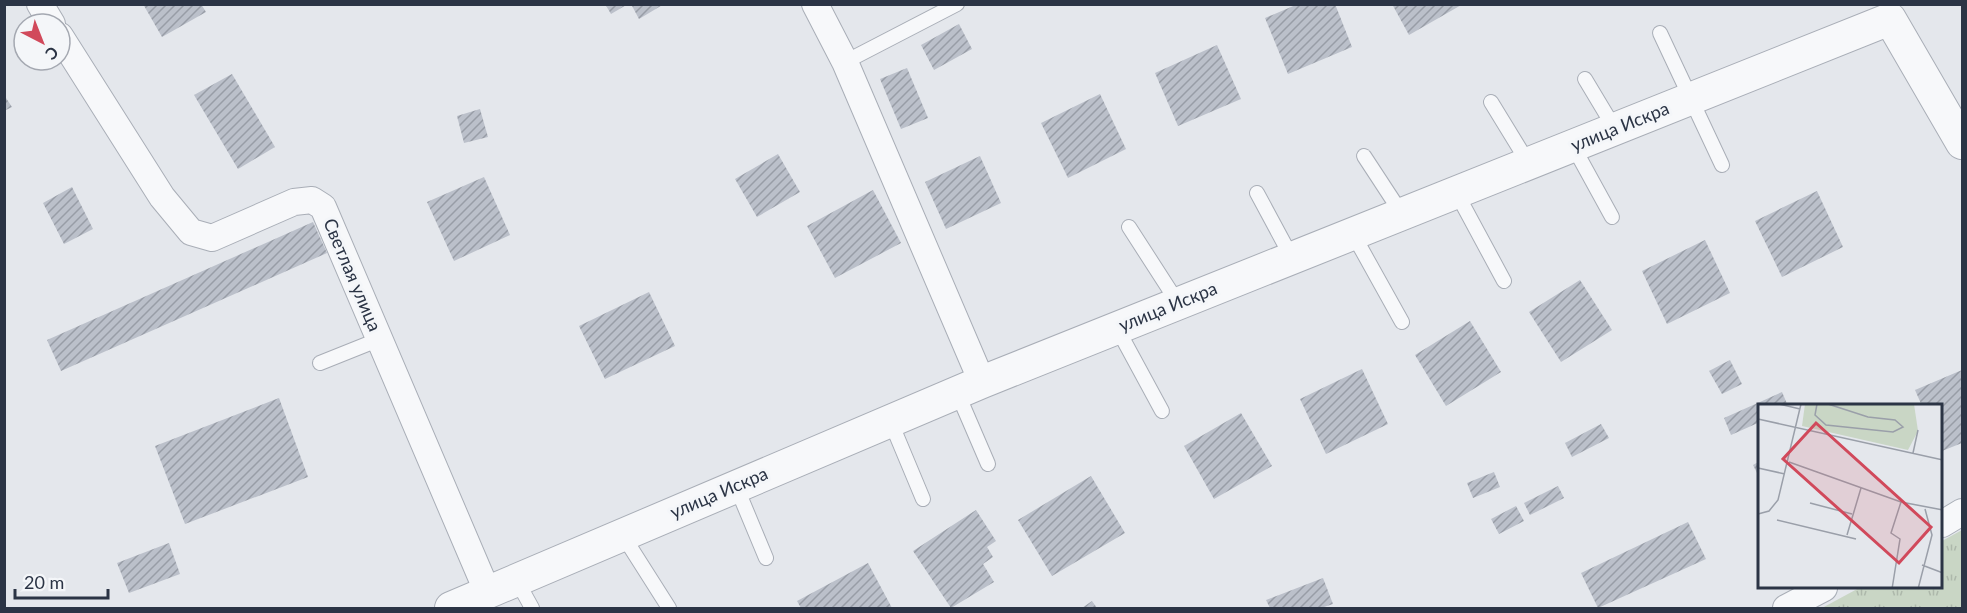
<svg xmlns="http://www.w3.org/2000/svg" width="1967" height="613" font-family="Lato,sans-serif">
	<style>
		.grass { fill: url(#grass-tufts) }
		.building { fill: url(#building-hatch) }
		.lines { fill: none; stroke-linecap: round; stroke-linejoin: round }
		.service-casing { stroke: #a9aeb7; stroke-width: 16 }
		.minor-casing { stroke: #a9aeb7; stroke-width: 28 }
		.tertiary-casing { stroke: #a9aeb7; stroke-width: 34 }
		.service { stroke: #f7f8fa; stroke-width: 14 }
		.minor { stroke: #f7f8fa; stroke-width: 26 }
		.tertiary { stroke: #f7f8fa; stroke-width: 32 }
		.labels { text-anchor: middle; stroke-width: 6; stroke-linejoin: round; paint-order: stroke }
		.street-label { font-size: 18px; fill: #2b3445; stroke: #f4f6f9 }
		.inset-road { fill: none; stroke: #9a9fa9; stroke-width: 1.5 }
		.view { fill: #d1495b; fill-opacity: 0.15; stroke: #d1495b; stroke-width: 3 }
		.inset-edge { fill: none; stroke: #2b3445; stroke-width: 3 }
	</style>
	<defs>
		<pattern id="grass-tufts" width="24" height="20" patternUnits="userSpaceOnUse" patternTransform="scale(1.5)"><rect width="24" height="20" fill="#c9d6c5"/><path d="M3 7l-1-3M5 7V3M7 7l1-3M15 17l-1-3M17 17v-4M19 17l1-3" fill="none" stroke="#adb8ab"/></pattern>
		<pattern id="building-hatch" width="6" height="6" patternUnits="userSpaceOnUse" patternTransform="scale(1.5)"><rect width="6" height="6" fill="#bbc0ca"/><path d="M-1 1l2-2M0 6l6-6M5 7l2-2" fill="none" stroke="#989da6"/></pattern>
	</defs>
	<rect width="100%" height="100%" fill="#e4e7ec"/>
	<!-- grass -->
	<polygon class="grass" points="1962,530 1962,608 1822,608 1859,588 1942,588 1942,541"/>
	<!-- building -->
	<g class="building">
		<polygon points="143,4 201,4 206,12 162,37"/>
		<polygon points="605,4 628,4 611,14"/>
		<polygon points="631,4 664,4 639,19"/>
		<polygon points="1298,4 1335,4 1352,47 1288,74 1265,18"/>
		<polygon points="1392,4 1463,4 1409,35"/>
		<polygon points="959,24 972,49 934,70 921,45"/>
		<polygon points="1217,45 1241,99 1178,126 1155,73"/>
		<polygon points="907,68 928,118 901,129 880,79"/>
		<polygon points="232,74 275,147 238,169 194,95"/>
		<polygon points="1100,94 1126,149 1068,178 1041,123"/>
		<polygon points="4,95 12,107 4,111"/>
		<polygon points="480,109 488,137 464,143 457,116"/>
		<polygon points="778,154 800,192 757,217 735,179"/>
		<polygon points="980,156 1001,203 946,229 925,182"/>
		<polygon points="484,177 510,235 454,261 427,202"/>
		<polygon points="72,187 93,229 64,244 43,203"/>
		<polygon points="873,190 901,243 835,278 807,226"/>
		<polygon points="1817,191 1843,247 1782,277 1755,221"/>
		<polygon points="313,222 327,253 61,371 47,340"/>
		<polygon points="1705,240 1730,293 1667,324 1642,271"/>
		<polygon points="1580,280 1612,330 1561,362 1529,312"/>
		<polygon points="649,292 675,346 605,379 579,326"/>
		<polygon points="1470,321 1501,372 1446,406 1415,355"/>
		<polygon points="1730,360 1742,384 1722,394 1709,371"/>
		<polygon points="1362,369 1388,424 1326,454 1300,399"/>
		<polygon points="1962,370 1962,443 1942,451 1942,406 1922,406 1915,390"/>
		<polygon points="1782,392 1788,406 1760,406 1760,422 1731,435 1724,418"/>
		<polygon points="279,398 308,477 185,524 155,446"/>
		<polygon points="1241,413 1272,466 1214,499 1184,446"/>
		<polygon points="1601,424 1609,438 1572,457 1565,443"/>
		<polygon points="1760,461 1760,479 1753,465"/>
		<polygon points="1494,472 1500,487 1473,498 1467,483"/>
		<polygon points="1091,476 1125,533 1052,576 1018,520"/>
		<polygon points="1558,486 1564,498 1530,515 1524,503"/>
		<polygon points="1516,506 1524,521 1499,534 1491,519"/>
		<polygon points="976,510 996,541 987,547 993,557 983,564 994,582 951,608 913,551"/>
		<polygon points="1688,522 1706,559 1598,608 1581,573"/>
		<polygon points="169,543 180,574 129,593 117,563"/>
		<polygon points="868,563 892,608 801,608 797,601"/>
		<polygon points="1323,578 1333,604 1321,608 1270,608 1266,600"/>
		<polygon points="1092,601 1097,608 1082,608"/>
	</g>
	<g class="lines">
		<!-- service casing -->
		<g class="service-casing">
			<g id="service">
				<polyline points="1660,33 1722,165"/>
				<polyline points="845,62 957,4"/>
				<polyline points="1585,79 1615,129"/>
				<polyline points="1491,102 1529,164"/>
				<polyline points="1573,146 1612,217"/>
				<polyline points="1364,156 1402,214"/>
				<polyline points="1456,192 1504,281"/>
				<polyline points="1257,193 1292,258"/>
				<polyline points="1129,227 1178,303"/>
				<polyline points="1353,234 1402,322"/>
				<polyline points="1117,328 1162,411"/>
				<polyline points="320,363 380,339"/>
				<polyline points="957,392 988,464"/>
				<polyline points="890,420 923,499"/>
				<polyline points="736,486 766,558"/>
				<polyline points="622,534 669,608"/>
				<polyline points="516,579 532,608"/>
			</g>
		</g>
		<!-- minor casing -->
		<g class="minor-casing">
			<g id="minor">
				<polyline points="40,4 52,24"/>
				<polyline points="815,4 845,62 982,382"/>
				<polyline points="60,36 162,197 191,232 212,238 294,202 312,200 323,207 487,591"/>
				<polyline points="1942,524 1962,512"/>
				<polyline points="1786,608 1824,588"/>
			</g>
		</g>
		<!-- tertiary casing -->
		<g class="tertiary-casing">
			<polyline id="tertiary" points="451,608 982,382 1890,19 1962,143"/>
		</g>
		<!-- service -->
		<use href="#service" class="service"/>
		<!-- minor -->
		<use href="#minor" class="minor"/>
		<!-- tertiary -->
		<use href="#tertiary" class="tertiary"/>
	</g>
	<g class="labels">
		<!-- street labels -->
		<g class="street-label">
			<text transform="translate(1620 127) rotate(-22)" y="6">улица Искра</text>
			<text transform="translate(352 275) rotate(67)" y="6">Светлая улица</text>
			<text transform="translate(1168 307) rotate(-22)" y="6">улица Искра</text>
			<text transform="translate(719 493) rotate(-23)" y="6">улица Искра</text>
		</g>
	</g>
	<!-- overview -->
	<g transform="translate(1758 404)">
		<rect width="184" height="184" fill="#e4e7ec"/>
		<path d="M47 0H156L160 27 150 46 44 22Z" fill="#c9d6c5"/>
		<path class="inset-road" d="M21 0 42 5M59 0 57 11 68 21 135 28 145 23 137 16 110 13 70 0M0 15 185 56M155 49 160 26M31 58 143 98 185 106M0 64 27 70M52 99 94 110M0 110 11 107 20 96 43 0M19 116 98 135M89 131 103 84M164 161 185 169M134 185 142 135 133 129 143 98M160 185 174 131 167 105"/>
		<path class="view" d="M58 19 173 123 141 159 25 55Z"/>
		<rect width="184" height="184" class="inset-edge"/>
	</g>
	<!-- border -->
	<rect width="1967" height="613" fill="none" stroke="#2b3445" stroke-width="12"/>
	<!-- north arrow -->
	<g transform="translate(42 42) rotate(138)"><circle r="28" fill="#f4f6f9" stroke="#a4a8b1" stroke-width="1.5"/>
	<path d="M0-4.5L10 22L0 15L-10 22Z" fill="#d1495b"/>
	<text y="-9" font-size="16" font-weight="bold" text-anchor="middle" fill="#2b3445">С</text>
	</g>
	<!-- scale -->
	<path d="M15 589v9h93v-9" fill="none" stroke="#2b3445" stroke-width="3"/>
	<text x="24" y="589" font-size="18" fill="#2b3445" stroke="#f4f6f9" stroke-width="4.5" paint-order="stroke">20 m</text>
</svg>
